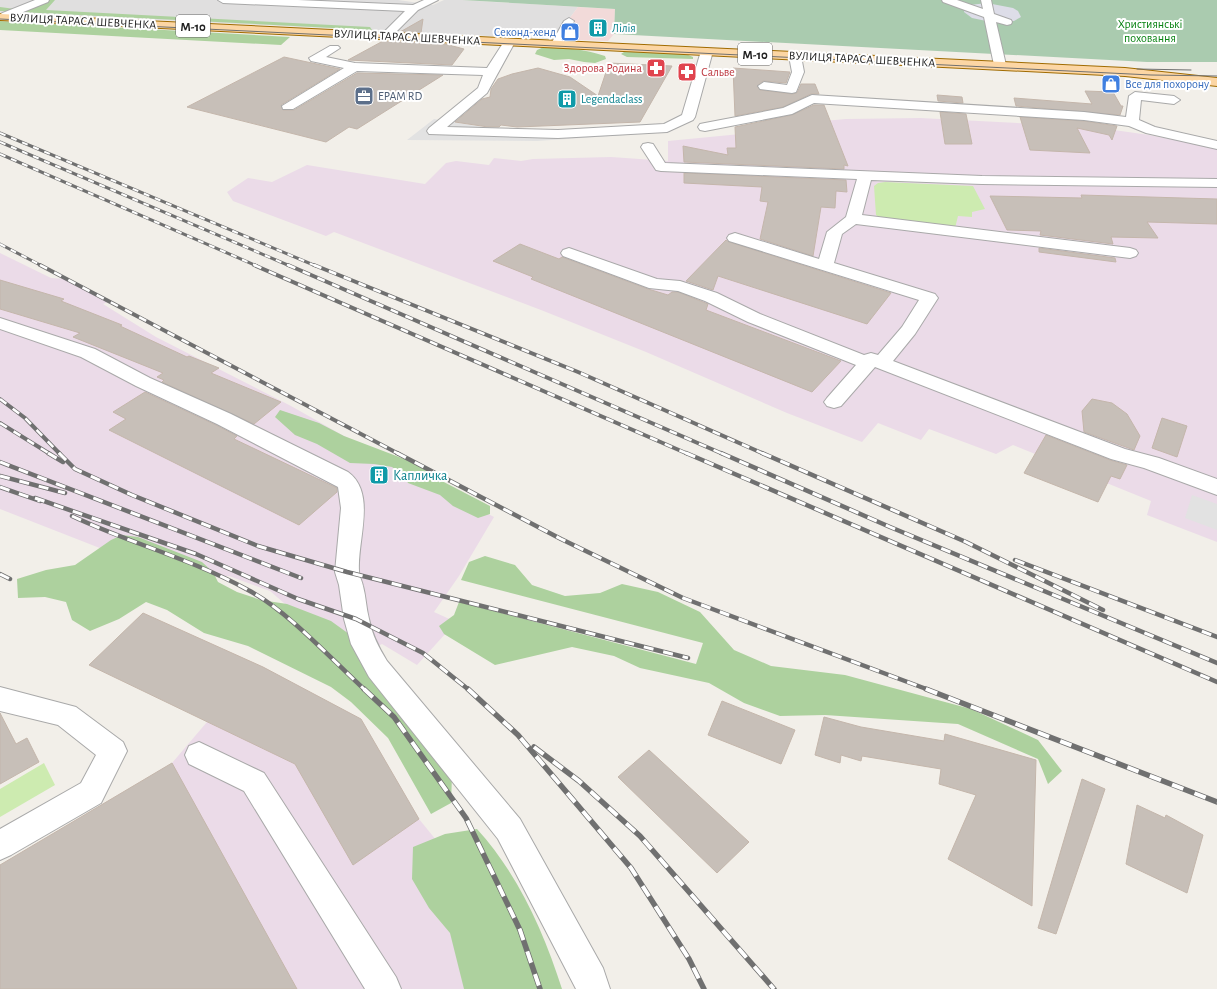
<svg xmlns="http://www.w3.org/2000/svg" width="1217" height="989" font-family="'Alegreya Sans',sans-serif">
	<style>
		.residential { fill: #e0dfdf }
		.commercial { fill: #f2dad9 }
		.industrial { fill: #ebdbe8 }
		.grass { fill: #cdebb0 }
		.forest { fill: #add19e }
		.cemetery { fill: #aacbaf }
		.parking { fill: #e2e2e2 }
		.plaza { fill: #dddde8 }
		.building { fill: #c7bfb8; stroke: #c4b6ab }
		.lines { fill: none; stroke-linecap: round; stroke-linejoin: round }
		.minor-casing { stroke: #a9a9a9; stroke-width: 2 }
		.major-casing { stroke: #a06b00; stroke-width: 2 }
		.minor { fill: #fff; fill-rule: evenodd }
		.major { fill: #fcd6a4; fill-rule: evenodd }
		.tram { stroke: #707070; stroke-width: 1 }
		.rail-far3-casing { stroke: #707070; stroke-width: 3 }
		.rail-far2-casing { stroke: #707070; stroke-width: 4 }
		.rail-far1-casing { stroke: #707070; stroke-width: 4.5 }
		.rail-casing { stroke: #707070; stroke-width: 5.5 }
		.rail-far3 { stroke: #fff; stroke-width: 2; stroke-dasharray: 6; stroke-linecap: butt }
		.rail-far2 { stroke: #fff; stroke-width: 2.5; stroke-dasharray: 8; stroke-linecap: butt }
		.rail-far1 { stroke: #fff; stroke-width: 3; stroke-dasharray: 10; stroke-linecap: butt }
		.rail { stroke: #fff; stroke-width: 4; stroke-dasharray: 12; stroke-linecap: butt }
		.labels { text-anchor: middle; stroke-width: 4; stroke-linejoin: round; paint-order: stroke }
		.far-street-label { font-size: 12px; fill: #222; stroke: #fff }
		.far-park-label { font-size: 12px; fill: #0c8416; stroke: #fff }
		.far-culture-label { font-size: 12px; fill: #0d838f; stroke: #fff; text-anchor: start }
		.far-shop-label { font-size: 12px; fill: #366cbe; stroke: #fff; text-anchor: end }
		.far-health-label { font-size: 12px; fill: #be3a42; stroke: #fff; text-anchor: end }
		.far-service-label { font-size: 12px; fill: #4e5e75; stroke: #fff; text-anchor: start }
		.shield { fill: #fff; stroke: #646464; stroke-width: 1 }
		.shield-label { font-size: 13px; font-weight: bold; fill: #222 }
		.culture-label { font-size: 14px; fill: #0d838f; stroke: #fff; text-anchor: start }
	</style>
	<rect width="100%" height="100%" fill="#f2efe9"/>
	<!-- residential -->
	<polygon class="residential" points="0,0 398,0 433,5 444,0 462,0 578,7 554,39 15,13 0,12"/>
	<!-- commercial -->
	<polygon class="commercial" points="578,7 615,9 614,34 608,41 554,39"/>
	<!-- industrial -->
	<g class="industrial">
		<polygon points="920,118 1093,127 1149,135 1217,148 1217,542 1147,515 1151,501 1013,445 996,454 929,429 921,440 878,423 862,442 787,413 646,352 541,310 334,232 326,236 233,201 227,192 248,178 272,182 307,165 425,184 446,163 456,161 489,165 494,158 521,161 533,159 611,157 668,161 668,141 814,127 813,122 846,119"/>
		<polygon points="0,253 51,278 67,279 110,301 103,304 156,337 291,406 413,475 494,517 459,576 434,612 456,622 417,665 382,644 350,660 270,591 229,576 179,579 0,509"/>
		<polygon points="263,667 361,719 419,819 557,989 0,989 0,865 172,763 207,722"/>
	</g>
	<!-- grass -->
	<g class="grass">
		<polygon points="885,182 973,186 985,209 972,212 972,217 958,216 955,228 886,221 876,215 874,186 878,183"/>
		<polygon points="44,763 55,785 0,817 0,789"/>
	</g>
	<!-- forest -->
	<g class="forest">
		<polygon points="46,0 55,0 46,10 370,27 372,30 0,11 0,7 15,9"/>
		<polygon points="0,21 290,37 281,45 0,30"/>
		<path d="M544 47C564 48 585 49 605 56L606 59 595 63 584 62 569 59 554 60 535 54 537 50Z"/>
		<polygon points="627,50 686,54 693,57 693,59 627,57 621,54"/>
		<polygon points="280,410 319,423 344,436 420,465 440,480 490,506 490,514 478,518 453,506 440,495 408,483 404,476 392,467 374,464 350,463 317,444 295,435 275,417"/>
		<polygon points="122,535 138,537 202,562 213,572 218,582 237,592 261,600 287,604 331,621 349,634 452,776 451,803 431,814 388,738 351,702 331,687 248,646 204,633 167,610 146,602 119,619 90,631 72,620 66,602 45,597 18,598 17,579 46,570 75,565 111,540"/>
		<polygon points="485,556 515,565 532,585 565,596 600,593 622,584 658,592 700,612 734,650 771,666 845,675 971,709 1038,740 1062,771 1048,784 1038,759 958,724 825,715 780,716 744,703 709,683 640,668 614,656 572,647 495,665 444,634 439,626 454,615 459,602 696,664 703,643 461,580 469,562"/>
		<path d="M477 829C518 874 544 932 562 989H464L450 933 429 908 412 879 413 847 445 834Z"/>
	</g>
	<!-- cemetery -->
	<polygon class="cemetery" points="462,0 1217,0 1217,62 1147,62 614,34 615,9"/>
	<!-- parking -->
	<g class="parking">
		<polygon points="434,119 502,130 557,130 663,125 655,133 537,141 407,140"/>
		<polygon points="1192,495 1217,504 1217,530 1185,518"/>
	</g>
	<!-- plaza -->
	<polygon class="plaza" points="987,3 1013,8 1018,11 1021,17 1014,21 991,22 972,18 964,12 965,7 970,5"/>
	<!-- building -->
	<g class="building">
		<polygon points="423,19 421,33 400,32"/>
		<polygon points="383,41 445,44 464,49 452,65 348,60"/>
		<polygon points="284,57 340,69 281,105 283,110 294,110 357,73 443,75 357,129 349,127 326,142 187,107"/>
		<polygon points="609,63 672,66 640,122 517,127 501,125 499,127 488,127 455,122 482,99 490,97 491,89 498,79 512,74 538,68 570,77 598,96"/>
		<polygon points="733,68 790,72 786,83 763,81 757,86 760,90 792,94 797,93 801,84 815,84 819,94 811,94 783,107 735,116"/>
		<polygon points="1085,91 1113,92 1121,106 1123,106 1120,115 1016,106 1014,98 1092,104"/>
		<polygon points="937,95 962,97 963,103 938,101"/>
		<polygon points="814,105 824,105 848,166 844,165 844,169 684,162 683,146 728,155 727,148 736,148 735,127 792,115"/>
		<polygon points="940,112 966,114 972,144 945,144"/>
		<polygon points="1020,117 1084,121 1117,126 1112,140 1109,135 1077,128 1090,153 1030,150"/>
		<polygon points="684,173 846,180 847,192 836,191 835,208 821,207 813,256 760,239 768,202 760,201 762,187 684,183"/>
		<polygon points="1081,195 1217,199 1217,224 1147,222 1158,238 1111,237 1113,244 1040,235 1041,231 1007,230 990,196 1082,198"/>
		<polygon points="726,240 729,242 891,293 867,324 718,276 713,290 686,281"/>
		<polygon points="520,244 559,259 562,257 648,289 668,295 672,292 678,292 708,304 706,310 841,361 812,392 531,279 533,277 493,261"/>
		<polygon points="1039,248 1115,258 1116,262 1039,252"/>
		<polygon points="0,280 64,299 61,301 122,325 120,326 187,357 189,356 219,368 211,373 281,402 254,424 162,382 164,380 157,377 163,373 73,337 80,333 0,309"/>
		<polygon points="145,392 216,425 237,436 234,439 337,488 337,492 299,525 109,430 126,419 113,412"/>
		<polygon points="1092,399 1112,403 1127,414 1140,436 1134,450 1084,432 1082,411"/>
		<polygon points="1162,418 1187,426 1177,457 1152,448"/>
		<polygon points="1046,435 1110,460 1127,465 1120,479 1111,476 1098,502 1024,473"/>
		<polygon points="143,613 263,667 361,719 419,819 353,865 295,764 89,665"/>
		<polygon points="722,701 795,730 781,764 708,735"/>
		<polygon points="0,713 16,744 27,738 39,762 0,784"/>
		<polygon points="824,717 861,727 944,741 945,734 1036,760 1032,906 948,859 976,795 939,784 941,769 862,756 861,761 841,755 840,763 815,755"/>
		<polygon points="649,750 749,842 717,873 618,777"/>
		<polygon points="172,763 297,989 0,989 0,865"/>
		<polygon points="1082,779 1105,789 1056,934 1038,928"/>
		<polygon points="1137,805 1165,818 1166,815 1203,835 1187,893 1126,864"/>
	</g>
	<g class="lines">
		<!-- minor casing -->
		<g class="minor-casing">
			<g id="minor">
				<polygon points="35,0 49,0 48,2 6,19 0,20 0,14"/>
				<polygon points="218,0 298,0 413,5 424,0 438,0 418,10 390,38 386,39 380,36 405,11 223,3"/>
				<polygon points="942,0 957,0 983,9 981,0 991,0 994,14 1011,20 1012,22 1011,24 1007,25 996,22 1006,65 1004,68 1000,69 994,65 984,17 943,2"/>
				<polygon points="569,18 574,21 563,44 557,47 553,46 551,44 564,21"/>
				<polygon points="509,39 515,42 487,93 447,127 558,130 664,124 682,115 701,51 707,48 713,51 695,117 693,120 667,132 558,138 429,134 427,131 429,128 478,88 483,75 357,71 293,109 283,109 282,106 344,68 311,61 309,58 330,46 338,46 340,48 326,57 355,63 487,68 505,40"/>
				<polygon points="795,52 801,56 804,72 796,92 792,93 760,89 758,86 764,82 787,85 792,72 789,56"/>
				<polygon points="1135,92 1174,96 1180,100 1174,104 1141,100 1139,120 1155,127 1217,141 1217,149 1146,133 1129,126 1084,120 814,103 792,114 705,131 700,130 698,127 700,124 705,123 783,108 812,95 1084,112 1126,117 1129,96"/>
				<polygon points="648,143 653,144 665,163 982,176 1217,179 1217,187 982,184 871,180 862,215 1130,248 1136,250 1138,253 1136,256 1130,258 856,224 842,234 834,263 935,294 938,298 915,334 893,361 1125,449 1159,458 1217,479 1217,495 1144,468 1111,459 875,367 841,406 834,408 827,406 824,402 827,398 856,365 748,322 705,301 678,291 649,288 563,256 561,253 563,250 569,248 657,279 680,281 717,293 760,314 864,355 871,353 878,355 902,327 919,300 729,241 727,238 729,235 735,233 819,259 827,232 846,217 857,179 661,171 656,170 641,147 643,144"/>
				<path d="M0 318 95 349 150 378 231 414 348 472C377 493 357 540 359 571 359 576 362 581 363 586 366 597 366 608 369 619 372 635 379 648 387 661L520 819 603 968 610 989H576L498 839 369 677 351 644 344 619 339 585 335 572 341 508 338 487 217 424 136 386 81 357 0 329Z"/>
				<polygon points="0,687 76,707 123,742 127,751 101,803 11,855 0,860 0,829 81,783 96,755 58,725 0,711"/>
				<polygon points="199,742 264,773 396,977 401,989 365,989 244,791 189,764 185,755 189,746"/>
			</g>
		</g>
		<!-- major casing -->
		<g class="major-casing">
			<polygon id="major" points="0,14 1125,68 1217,78 1217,86 1125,76 0,20"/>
		</g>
		<!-- minor -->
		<use href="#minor" class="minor"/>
		<!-- major -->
		<use href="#major" class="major"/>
		<!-- tram -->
		<g class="tram">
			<polyline points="0,19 1151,75 1217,76"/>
			<polyline points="1137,69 1191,70"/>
		</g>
		<!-- rail-far3 casing -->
		<g class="rail-far3-casing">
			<g id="rail-far3">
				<polyline points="0,133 316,266"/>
				<polyline points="0,142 290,266"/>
				<polyline points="0,154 257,266"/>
				<polyline points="0,244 42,266"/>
			</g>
		</g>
		<!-- rail-far2 casing -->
		<g class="rail-far2-casing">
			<g id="rail-far2">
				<polyline points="40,265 399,454"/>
				<polyline points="254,265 688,454"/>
				<polyline points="288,265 723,454"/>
				<polyline points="314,265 578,372 764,454"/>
				<polyline points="0,399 25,418 60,454"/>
				<polyline points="0,423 50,454"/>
			</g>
		</g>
		<!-- rail-far1 casing -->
		<g class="rail-far1-casing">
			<g id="rail-far1">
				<polyline points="48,453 63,462"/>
				<polyline points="59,453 75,469 132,495 258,546 347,572 688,658"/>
				<polyline points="397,453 561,539 683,598 929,690"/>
				<polyline points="686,453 1217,682"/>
				<polyline points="721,453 890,527 1217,663"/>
				<polyline points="762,453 966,542 1103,610"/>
				<polyline points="0,462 301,578"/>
				<polyline points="0,476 65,493"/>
				<polyline points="0,487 40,501"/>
				<polyline points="35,498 196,554 298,599 356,619 423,653 469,690"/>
				<path d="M72 516C129 543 192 559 248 590 288 611 331 659 365 690"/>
				<polyline points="1015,560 1217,637"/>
				<polyline points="0,574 10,579"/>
			</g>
		</g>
		<!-- rail casing -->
		<g class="rail-casing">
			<g id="rail">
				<polyline points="364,689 394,717 466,818 520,930 540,989"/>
				<polyline points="468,689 518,735 631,868 689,959 704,989"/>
				<polyline points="926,689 1217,802"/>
				<polyline points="534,747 579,781 640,836 774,989"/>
			</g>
		</g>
		<!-- rail-far3 -->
		<use href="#rail-far3" class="rail-far3"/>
		<!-- rail-far2 -->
		<use href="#rail-far2" class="rail-far2"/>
		<!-- rail-far1 -->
		<use href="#rail-far1" class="rail-far1"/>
		<!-- rail -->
		<use href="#rail" class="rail"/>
	</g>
	<!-- icons -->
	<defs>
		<g id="building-square" transform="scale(1)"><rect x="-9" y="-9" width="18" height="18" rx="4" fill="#0f9aa8" stroke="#fff"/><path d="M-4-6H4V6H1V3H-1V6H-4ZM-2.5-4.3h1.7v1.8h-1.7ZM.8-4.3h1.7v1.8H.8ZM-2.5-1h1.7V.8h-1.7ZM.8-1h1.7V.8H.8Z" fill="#fff"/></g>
		<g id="shop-square" transform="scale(1)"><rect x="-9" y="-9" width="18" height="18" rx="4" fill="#3f7fe0" stroke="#fff"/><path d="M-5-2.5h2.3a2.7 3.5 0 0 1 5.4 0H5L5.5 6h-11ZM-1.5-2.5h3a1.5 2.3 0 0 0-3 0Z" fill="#fff"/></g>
		<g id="pharmacy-square" transform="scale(1)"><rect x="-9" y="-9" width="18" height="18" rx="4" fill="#e0444e" stroke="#fff"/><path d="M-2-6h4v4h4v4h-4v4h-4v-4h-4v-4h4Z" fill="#fff"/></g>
		<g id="office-square" transform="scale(1)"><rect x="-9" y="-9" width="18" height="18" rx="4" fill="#5c6f8a" stroke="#fff"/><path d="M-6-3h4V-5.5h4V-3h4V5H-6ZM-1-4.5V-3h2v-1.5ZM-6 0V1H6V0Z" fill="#fff"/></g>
	</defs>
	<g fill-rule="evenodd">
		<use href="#building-square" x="598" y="28"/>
		<use href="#shop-square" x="570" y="32"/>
		<use href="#pharmacy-square" x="656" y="68"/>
		<use href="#pharmacy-square" x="687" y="72"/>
		<use href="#shop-square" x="1111" y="84"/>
		<use href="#office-square" x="364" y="96"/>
		<use href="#building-square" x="567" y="99"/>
		<use href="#building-square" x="379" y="475"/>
	</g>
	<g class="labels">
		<!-- far-street labels -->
		<g class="far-street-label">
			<text transform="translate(83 21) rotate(3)" y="4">ВУЛИЦЯ ТАРАСА ШЕВЧЕНКА</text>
			<text transform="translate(407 37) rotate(3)" y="4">ВУЛИЦЯ ТАРАСА ШЕВЧЕНКА</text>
			<text transform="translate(862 59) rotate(3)" y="4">ВУЛИЦЯ ТАРАСА ШЕВЧЕНКА</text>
		</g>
		<!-- far-park labels -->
		<g class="far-park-label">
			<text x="1150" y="28">Християнські<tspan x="1150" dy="14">поховання</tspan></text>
		</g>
		<!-- far-culture labels -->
		<g class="far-culture-label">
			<text x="612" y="32">Лілія</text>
			<text x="581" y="103">Legendaclass</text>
		</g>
		<!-- far-shop labels -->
		<g class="far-shop-label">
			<text x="556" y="36">Секонд-хенд</text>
			<text x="1125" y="88" text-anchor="start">Все для похорону</text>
		</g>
		<!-- far-health labels -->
		<g class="far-health-label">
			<text x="642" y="72">Здорова Родина</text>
			<text x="701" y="76" text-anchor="start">Сальве</text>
		</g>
		<!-- far-service labels -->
		<g class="far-service-label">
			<text x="378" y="100">EPAM RD</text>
		</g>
		<!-- shield labels -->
		<g class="shield">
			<rect x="176" y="15" width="34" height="22" rx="3"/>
			<rect x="738" y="43" width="34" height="22" rx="3"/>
		</g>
		<g class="shield-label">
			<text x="193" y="31">М-10</text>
			<text x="755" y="59">М-10</text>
		</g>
		<!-- culture labels -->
		<g class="culture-label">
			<text x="393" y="480">Капличка</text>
		</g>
	</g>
</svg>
